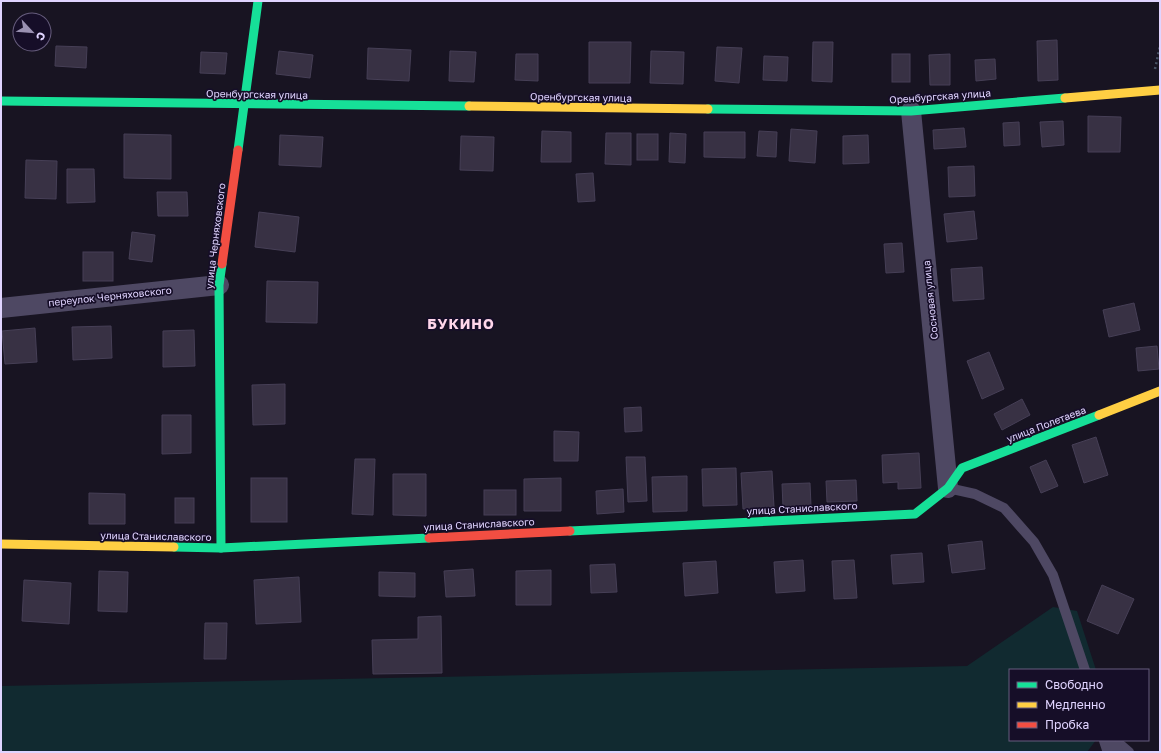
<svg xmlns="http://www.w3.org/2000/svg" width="1161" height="753" font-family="'Golos Text',sans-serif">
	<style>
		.green { fill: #112a30 }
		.building { fill: #383144; stroke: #463f56 }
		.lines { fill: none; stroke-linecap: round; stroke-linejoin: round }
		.path { stroke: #485365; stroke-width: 2.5; stroke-dasharray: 2 3; stroke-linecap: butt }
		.lane { stroke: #4e4863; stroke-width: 10 }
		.street { stroke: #4e4863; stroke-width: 20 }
		.fast { stroke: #16e098; stroke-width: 9 }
		.slow { stroke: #ffcf43; stroke-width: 9 }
		.jam { stroke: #f24e42; stroke-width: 9 }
		.labels { text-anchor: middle; stroke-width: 3.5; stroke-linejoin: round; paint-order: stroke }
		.street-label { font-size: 10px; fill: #e0d4ff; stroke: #160e28 }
		.district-label { font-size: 14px; font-weight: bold; letter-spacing: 1px; fill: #ffd6ea; stroke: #160e28 }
	</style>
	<rect width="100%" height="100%" fill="#181422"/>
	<!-- green -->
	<polygon class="green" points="1053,607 1077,611 1096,670 1010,670 1010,740 1096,740 1087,752 1,752 1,686 967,666"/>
	<!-- building -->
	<g class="building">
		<polygon points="1057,40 1058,80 1038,81 1037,41"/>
		<polygon points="589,42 631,42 630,83 589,83"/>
		<polygon points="813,42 833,42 832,82 812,81"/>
		<polygon points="56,46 87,47 86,68 55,66"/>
		<polygon points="717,47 742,48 739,83 715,81"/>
		<polygon points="368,48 411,50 409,81 367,79"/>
		<polygon points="279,51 313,55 310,78 276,74"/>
		<polygon points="450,51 476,52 474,82 449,81"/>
		<polygon points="651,51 684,52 683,84 650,83"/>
		<polygon points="201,52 227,53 225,74 200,73"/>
		<polygon points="516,54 538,54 538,81 515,80"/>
		<rect x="892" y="54" width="18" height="28"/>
		<polygon points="950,54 950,85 930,85 929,55"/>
		<polygon points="764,56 788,57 787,81 763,80"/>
		<polygon points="995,59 996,79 976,81 975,60"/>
		<polygon points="1088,116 1121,117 1120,152 1088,152"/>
		<polygon points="1063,121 1064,145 1042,147 1040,122"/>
		<polygon points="1019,122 1020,145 1004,146 1003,123"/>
		<polygon points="964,128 966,147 934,149 933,130"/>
		<polygon points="791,129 817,131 815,163 789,161"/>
		<polygon points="542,131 571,132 571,162 541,162"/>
		<polygon points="759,131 777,132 776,157 757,156"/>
		<polygon points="704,132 745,132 745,158 704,157"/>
		<polygon points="606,133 631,133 631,165 605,164"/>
		<polygon points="670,133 686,134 685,163 669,162"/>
		<polygon points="124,134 171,135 171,179 124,178"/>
		<rect x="637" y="134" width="21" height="26"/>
		<polygon points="280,135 323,137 321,167 279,165"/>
		<polygon points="868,135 869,163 843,164 843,136"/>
		<polygon points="461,136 494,137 493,171 460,170"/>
		<polygon points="26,160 57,161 56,199 25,198"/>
		<polygon points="974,166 975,196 949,197 948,167"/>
		<polygon points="67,169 94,169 95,202 67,203"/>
		<polygon points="593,173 595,201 578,202 576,174"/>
		<polygon points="157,192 187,192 188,216 158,216"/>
		<polygon points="974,211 977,239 947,242 944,214"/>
		<polygon points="259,212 299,217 295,252 255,247"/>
		<polygon points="132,232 155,235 152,262 129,259"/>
		<polygon points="902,243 904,272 886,273 884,244"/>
		<rect x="83" y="252" width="30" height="29"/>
		<polygon points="982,267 984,299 953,301 951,269"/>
		<polygon points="267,281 318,282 317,323 266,322"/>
		<polygon points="1134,303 1140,330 1109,337 1103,310"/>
		<polygon points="111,326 112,358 73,360 72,327"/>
		<polygon points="35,328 37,362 5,364 2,331"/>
		<polygon points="194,330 195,366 163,367 163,331"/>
		<polygon points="1157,346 1159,369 1138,371 1136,348"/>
		<polygon points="989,352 1004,389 982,399 967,361"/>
		<polygon points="285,384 285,424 253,425 252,385"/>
		<polygon points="1022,399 1030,415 1002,430 994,414"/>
		<polygon points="641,407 642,431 625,432 624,408"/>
		<polygon points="162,415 191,415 191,453 162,454"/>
		<polygon points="554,431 579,432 578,461 554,461"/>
		<polygon points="1096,437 1108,475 1084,483 1072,445"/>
		<polygon points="919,453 921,488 898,489 898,482 883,483 882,455"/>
		<polygon points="626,457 645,457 647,501 628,502"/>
		<polygon points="355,459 375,459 373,515 352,514"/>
		<polygon points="1046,460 1058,486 1041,493 1030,467"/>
		<polygon points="736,468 737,505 703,506 702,469"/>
		<polygon points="772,471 774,507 743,509 741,473"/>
		<polygon points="393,474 426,474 426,516 393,515"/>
		<polygon points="687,476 687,511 653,512 652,477"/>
		<rect x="251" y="478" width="36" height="44"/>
		<polygon points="561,478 561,511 524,511 524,479"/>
		<polygon points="856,480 857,501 827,502 826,481"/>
		<polygon points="810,483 811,506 783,507 782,484"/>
		<polygon points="623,489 624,512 597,514 596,491"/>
		<rect x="484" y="490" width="32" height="25"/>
		<polygon points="89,493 125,494 125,524 89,524"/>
		<rect x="175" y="498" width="19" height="25"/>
		<polygon points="982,541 985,569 952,573 948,545"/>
		<polygon points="922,553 924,582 893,584 891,555"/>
		<polygon points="803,560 805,591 776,593 774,562"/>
		<polygon points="854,560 857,598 834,599 832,561"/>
		<polygon points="716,561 718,593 685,596 683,563"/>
		<polygon points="615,564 617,592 591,593 590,565"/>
		<polygon points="473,569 475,596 446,597 444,571"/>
		<polygon points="551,570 551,605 516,605 516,571"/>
		<polygon points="99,571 128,572 127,612 98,611"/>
		<polygon points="379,572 415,573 415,597 379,596"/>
		<polygon points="299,577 301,622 256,624 254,580"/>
		<polygon points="24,580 71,583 69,624 22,621"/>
		<polygon points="1102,585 1134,599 1118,634 1087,621"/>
		<polygon points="441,616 442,673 373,674 372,640 418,639 418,617"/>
		<polygon points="205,623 227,623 226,659 204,659"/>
	</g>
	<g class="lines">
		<!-- path -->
		<polyline class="path" points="1155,69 1160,46"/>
		<!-- lane -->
		<g class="lane">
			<polyline points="948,488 975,494 1004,508 1034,542 1053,575 1085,670"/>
			<polyline points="1115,740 1129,752"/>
		</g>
		<!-- street -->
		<g class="street">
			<polyline points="911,111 948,488"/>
			<polyline points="1,308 219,285"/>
			<polyline points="1109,740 1113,752"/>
		</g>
		<!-- fast -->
		<g class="fast">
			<polyline points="1,101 469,106"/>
			<polyline points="708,109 911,111 1065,98"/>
			<polyline points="238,150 258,1"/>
			<polyline points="570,531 915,514 948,488 962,468 1099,415"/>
			<polyline points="174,547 221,548 429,538"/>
			<polyline points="221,548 219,285 222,264"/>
		</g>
		<!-- slow -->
		<g class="slow">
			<polyline points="1065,98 1160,90"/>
			<polyline points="469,106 708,109"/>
			<polyline points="1099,415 1160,391"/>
			<polyline points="1,544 174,547"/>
		</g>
		<!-- jam -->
		<g class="jam">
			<polyline points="222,264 238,150"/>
			<polyline points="429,538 570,531"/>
		</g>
	</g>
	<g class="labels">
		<!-- street labels -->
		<g class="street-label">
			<text transform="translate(257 94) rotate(1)" y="4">Оренбургская улица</text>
			<text transform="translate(940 96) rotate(-4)" y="4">Оренбургская улица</text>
			<text transform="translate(581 97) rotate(1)" y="4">Оренбургская улица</text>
			<text transform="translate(215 236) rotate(-83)" y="4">улица Черняховского</text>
			<text transform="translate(110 296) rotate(-6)" y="4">переулок Черняховского</text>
			<text transform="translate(930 300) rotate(-96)" y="4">Сосновая улица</text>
			<text transform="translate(1046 424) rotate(-21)" y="4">улица Полетаева</text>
			<text transform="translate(802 508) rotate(-3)" y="4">улица Станиславского</text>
			<text transform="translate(479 524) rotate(-3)" y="4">улица Станиславского</text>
			<text transform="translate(156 536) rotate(1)" y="4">улица Станиславского</text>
		</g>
		<!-- district labels -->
		<g class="district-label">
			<text x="461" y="329">БУКИНО</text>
		</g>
	</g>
	<!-- border -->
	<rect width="1161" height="753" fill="none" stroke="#e0d4ff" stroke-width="4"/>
	<!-- legend -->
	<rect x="1009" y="669" width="140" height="72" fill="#160e28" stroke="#675d7e"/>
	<rect x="1017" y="682" width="20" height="6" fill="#16e098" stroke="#675d7e"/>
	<text x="1045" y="689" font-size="12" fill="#e0d4ff">Свободно</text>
	<rect x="1017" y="702" width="20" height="6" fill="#ffcf43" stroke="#675d7e"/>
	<text x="1045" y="709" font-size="12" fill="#e0d4ff">Медленно</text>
	<rect x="1017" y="722" width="20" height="6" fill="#f24e42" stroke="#675d7e"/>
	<text x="1045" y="729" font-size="12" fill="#e0d4ff">Пробка</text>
	<!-- north arrow -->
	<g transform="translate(32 32) rotate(116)"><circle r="19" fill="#160e28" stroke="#675d7e"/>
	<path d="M0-3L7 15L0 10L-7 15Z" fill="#9a91b2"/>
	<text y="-6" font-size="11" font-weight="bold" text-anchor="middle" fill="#e0d4ff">С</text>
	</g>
</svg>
